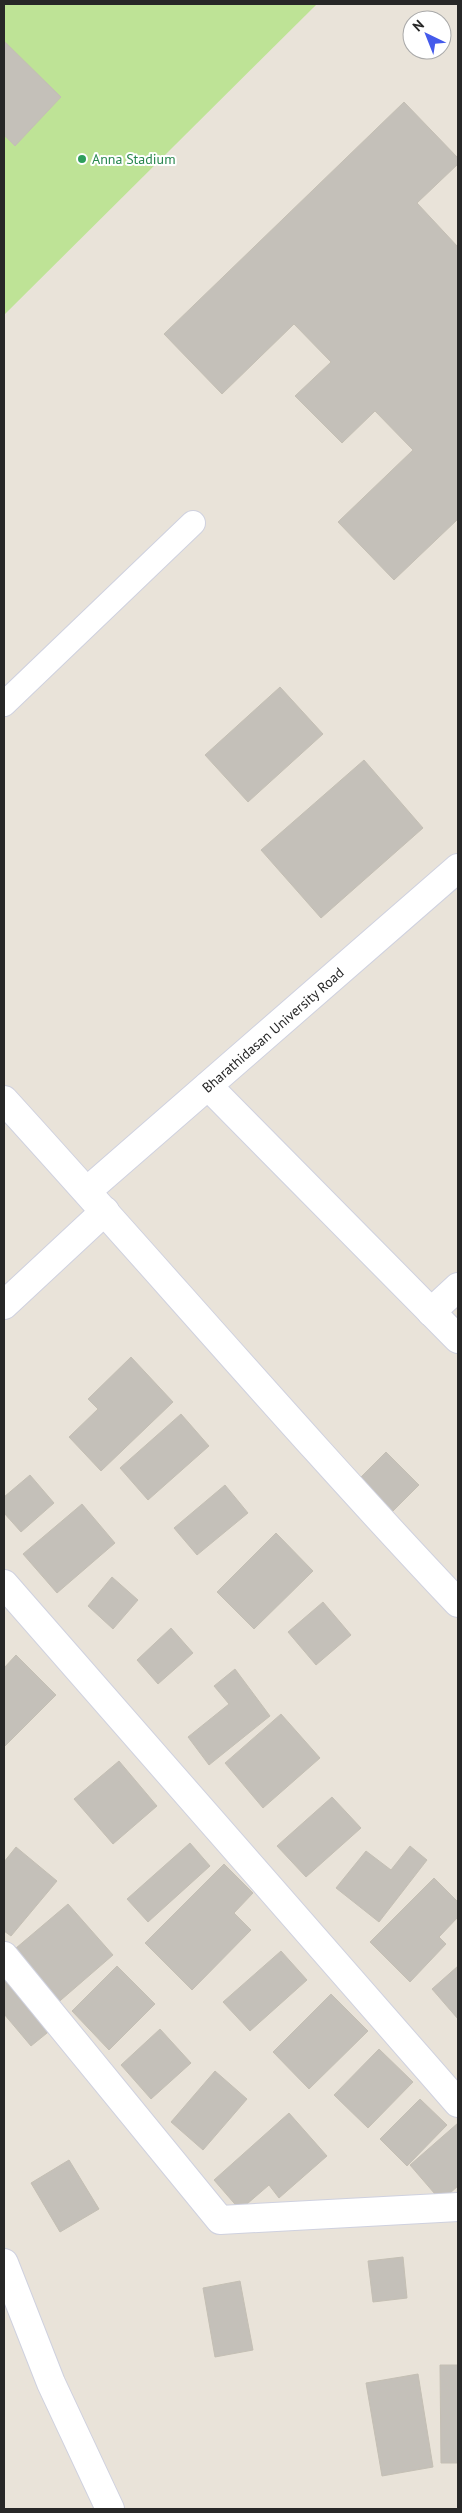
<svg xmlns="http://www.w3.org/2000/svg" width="462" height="2513" font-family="'PT Sans',sans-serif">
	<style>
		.pitch { fill: #bee396 }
		.building { fill: #c4c0b9; stroke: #c4bfb4 }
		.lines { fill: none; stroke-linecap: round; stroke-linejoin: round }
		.lane-casing { stroke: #cfd1df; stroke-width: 26 }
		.street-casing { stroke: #cfd1df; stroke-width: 30 }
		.secondary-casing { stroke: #cfd1df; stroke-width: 30 }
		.lane { stroke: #fff; stroke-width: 24 }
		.street { stroke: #fff; stroke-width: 28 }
		.secondary { stroke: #fff; stroke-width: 28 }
		.leisure-dot { fill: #2e9e5b; stroke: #fff; stroke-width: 2 }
		.labels { text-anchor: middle; stroke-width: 4; stroke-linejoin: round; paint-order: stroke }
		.leisure-label { font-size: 14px; fill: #27864d; stroke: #fff; text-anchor: start }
		.street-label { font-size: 14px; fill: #272727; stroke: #fff }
	</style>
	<rect width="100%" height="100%" fill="#e9e3d9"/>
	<!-- pitch -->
	<polygon class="pitch" points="4,4 317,4 4,315"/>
	<!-- building -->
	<g class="building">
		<polygon points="4,41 61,97 15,146 4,135"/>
		<polygon points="404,102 458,158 458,164 417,203 458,247 458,519 394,580 338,522 413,450 375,411 342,443 295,396 331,362 294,324 222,394 164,334"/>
		<polygon points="280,687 323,734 248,802 205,755"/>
		<polygon points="364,760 423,828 321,918 261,850"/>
		<polygon points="131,1357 173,1402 101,1471 69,1437 98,1409 88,1399"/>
		<polygon points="181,1414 209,1446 148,1500 120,1468"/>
		<polygon points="386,1452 419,1485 391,1513 358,1480"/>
		<polygon points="30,1475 54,1503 21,1532 4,1513 4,1497"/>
		<polygon points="225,1485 248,1513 197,1555 174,1528"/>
		<polygon points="82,1504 115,1543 57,1593 23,1554"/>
		<polygon points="276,1533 313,1571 254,1629 217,1592"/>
		<polygon points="112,1577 138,1600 113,1629 88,1606"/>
		<polygon points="323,1602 351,1635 316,1665 288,1632"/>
		<polygon points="171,1628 193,1653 158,1684 137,1660"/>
		<polygon points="16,1655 56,1695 4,1747 4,1668"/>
		<polygon points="235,1669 270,1716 209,1765 188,1737 229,1704 214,1686"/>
		<polygon points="281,1714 320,1758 263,1808 225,1763"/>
		<polygon points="119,1761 157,1806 113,1844 74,1799"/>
		<polygon points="332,1797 361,1828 306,1877 277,1846"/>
		<polygon points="190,1843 210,1866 148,1922 127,1899"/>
		<polygon points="410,1846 427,1860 379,1922 336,1888 366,1851 391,1870"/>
		<polygon points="16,1847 57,1881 11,1936 4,1931 4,1862"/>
		<polygon points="224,1864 253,1893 234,1913 251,1930 192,1990 145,1943"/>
		<polygon points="434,1878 458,1902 458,1917 439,1937 446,1944 410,1982 370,1942"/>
		<polygon points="68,1904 113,1955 54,2006 9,1954"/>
		<polygon points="281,1951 307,1980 250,2031 223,2002"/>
		<polygon points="117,1966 155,2004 109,2050 72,2011"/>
		<polygon points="458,1966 458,2019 432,1989"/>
		<polygon points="4,1971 52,2029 31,2046 4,2014"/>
		<polygon points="331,1994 368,2031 309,2089 273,2052"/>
		<polygon points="160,2029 191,2063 151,2099 121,2065"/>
		<polygon points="379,2049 413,2082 368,2128 334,2095"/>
		<polygon points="215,2071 247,2099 203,2150 171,2122"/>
		<polygon points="420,2099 447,2125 407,2166 380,2139"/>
		<polygon points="289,2113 327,2156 279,2198 269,2185 240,2210 214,2180"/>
		<polygon points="458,2123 458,2186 441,2201 410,2165"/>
		<polygon points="69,2160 99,2209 60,2232 31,2183"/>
		<polygon points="403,2257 407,2298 373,2302 368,2261"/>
		<polygon points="240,2281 253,2350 215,2357 203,2288"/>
		<polygon points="440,2365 458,2365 458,2463 441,2463"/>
		<polygon points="418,2374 433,2467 382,2476 366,2383"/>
	</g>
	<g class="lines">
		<!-- lane casing -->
		<g class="lane-casing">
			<polyline id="lane" points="4,704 193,523"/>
		</g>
		<!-- street casing -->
		<g class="street-casing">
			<g id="street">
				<polyline points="208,1086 458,1339"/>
				<polyline points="87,1191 458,868"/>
				<polyline points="4,1305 105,1211"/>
				<polyline points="431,1312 458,1287"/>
				<polyline points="4,1584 458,2103"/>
				<polyline points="4,1956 220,2220 458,2207"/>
				<polyline points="4,2263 51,2383 110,2509"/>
			</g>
		</g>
		<!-- secondary casing -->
		<g class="secondary-casing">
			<path id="secondary" d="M4 1100C156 1267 303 1439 458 1603"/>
		</g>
		<!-- lane -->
		<use href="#lane" class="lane"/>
		<!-- street -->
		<use href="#street" class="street"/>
		<!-- secondary -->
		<use href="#secondary" class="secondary"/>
	</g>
	<!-- markers -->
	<circle class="leisure-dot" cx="82" cy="159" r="5"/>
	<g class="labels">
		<!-- leisure labels -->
		<g class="leisure-label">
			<text x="92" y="164">Anna Stadium</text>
		</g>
		<!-- street labels -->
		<g class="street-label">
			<text transform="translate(273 1030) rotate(-41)" y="5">Bharathidasan University Road</text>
		</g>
	</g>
	<!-- border -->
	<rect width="462" height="2513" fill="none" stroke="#272727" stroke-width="10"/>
	<!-- north arrow -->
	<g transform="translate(427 35) rotate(317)"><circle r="24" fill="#ffffff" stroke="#a9a9a9"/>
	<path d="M0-4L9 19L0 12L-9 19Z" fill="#445aeb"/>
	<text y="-8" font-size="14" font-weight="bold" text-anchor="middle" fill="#272727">N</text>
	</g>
</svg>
